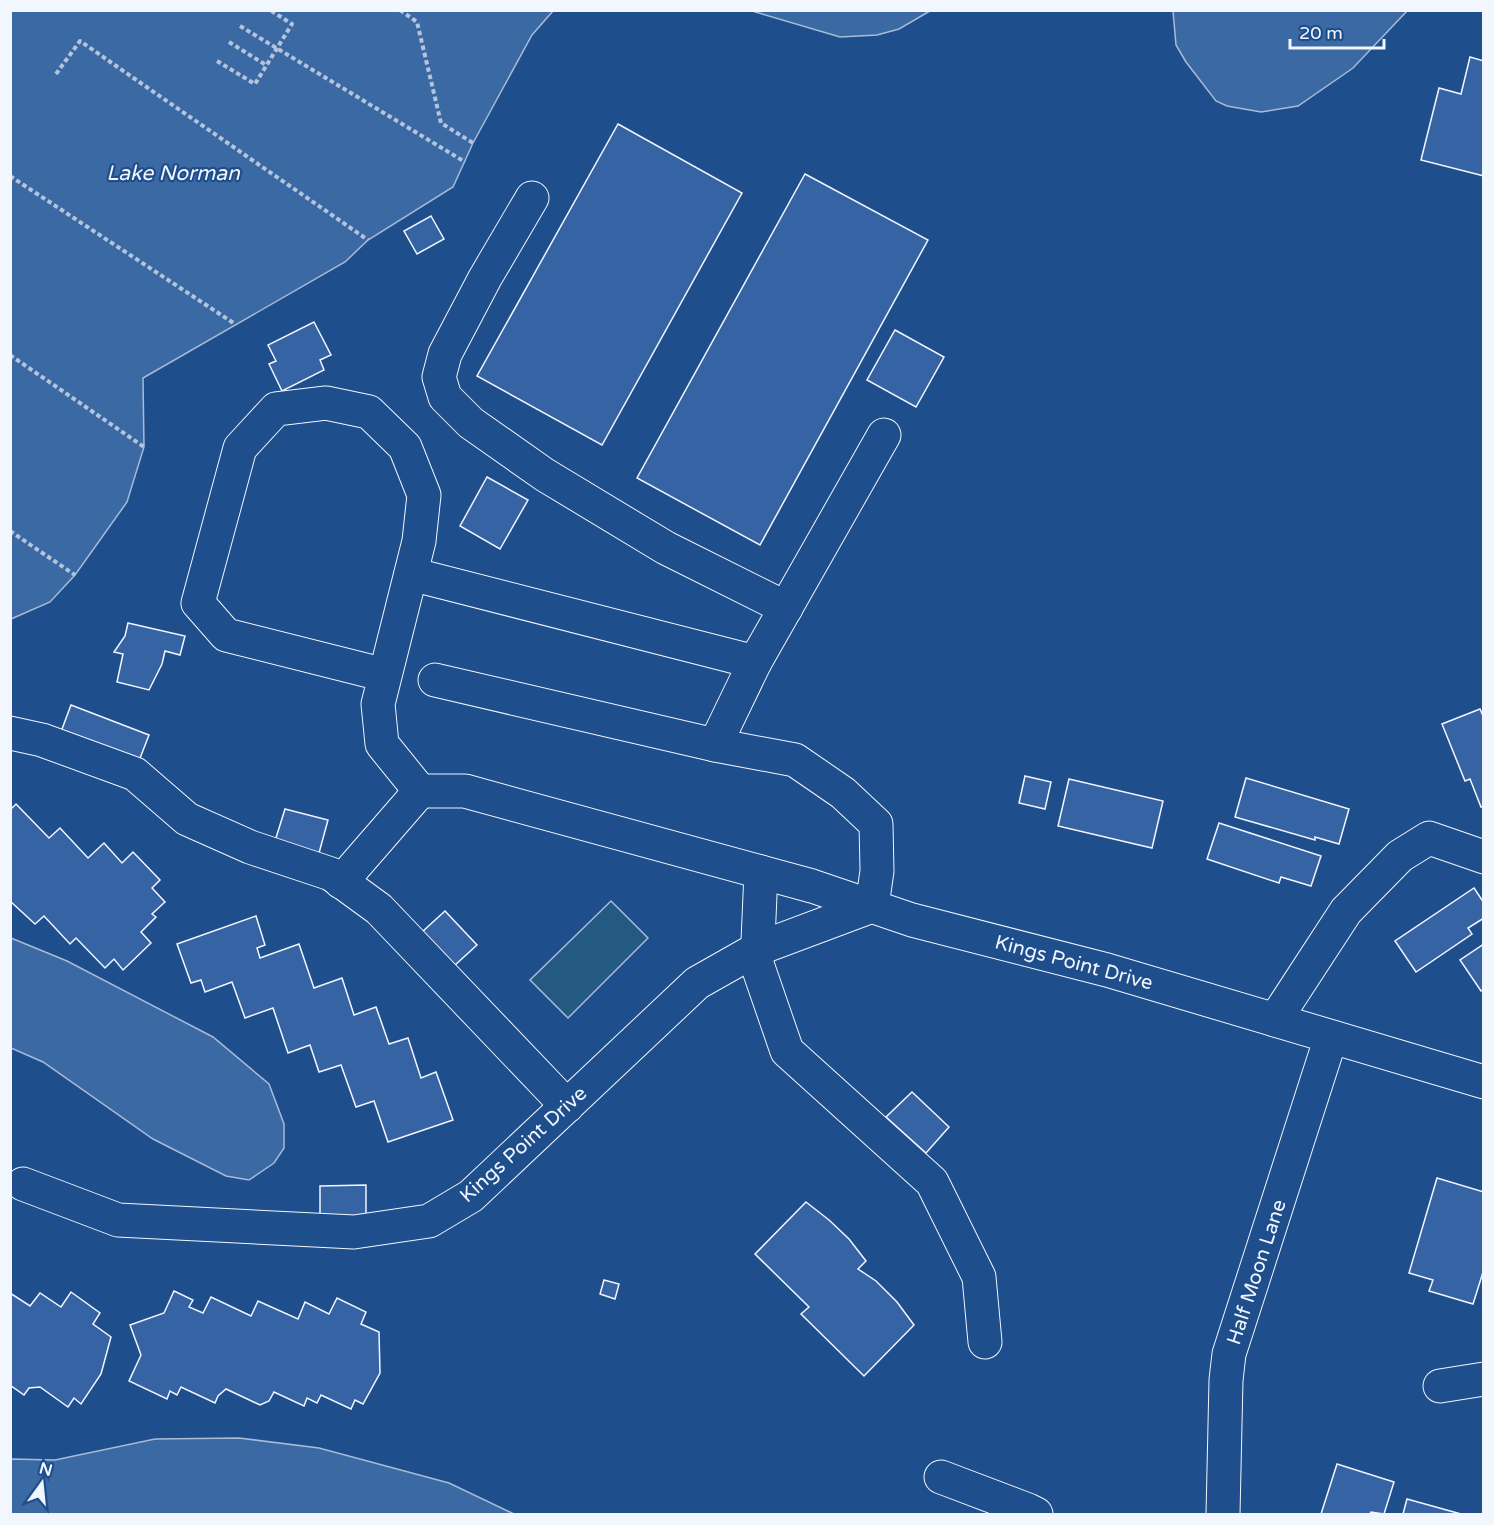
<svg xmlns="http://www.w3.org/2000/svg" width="1494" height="1525" font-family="'Varela Round',sans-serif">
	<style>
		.green { fill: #245a82; stroke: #a8bbd7; stroke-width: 1.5 }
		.water { fill: #3b69a3; stroke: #a8bbd7; stroke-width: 1.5 }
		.building { fill: #3563a3; stroke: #f2f6ff; stroke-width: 1.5 }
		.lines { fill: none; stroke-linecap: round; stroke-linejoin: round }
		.minor-casing { stroke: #f2f6ff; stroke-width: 35 }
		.path { stroke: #b3c4dc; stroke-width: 4; stroke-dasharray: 4.5 3; stroke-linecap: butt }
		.minor { stroke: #1f4e8c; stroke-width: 33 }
		.labels { text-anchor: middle; stroke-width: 4.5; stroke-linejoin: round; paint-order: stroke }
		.street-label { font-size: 20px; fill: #f2f6ff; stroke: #1f4e8c }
		.water-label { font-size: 21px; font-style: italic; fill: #f2f6ff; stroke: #1f4e8c }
	</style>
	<rect width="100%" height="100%" fill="#1f4e8c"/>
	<!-- green -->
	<polygon class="green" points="611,901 648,938 568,1018 530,980"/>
	<!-- water -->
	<g class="water">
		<polygon points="11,10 553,11 532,35 473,143 453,187 368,240 345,262 143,378 144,447 127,502 75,575 50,602 11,619"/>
		<polygon points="752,11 930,11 899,29 877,35 840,37"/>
		<polygon points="1173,11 1173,10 1407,11 1353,68 1298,106 1261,112 1227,106 1216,101 1186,62 1176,45"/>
		<polygon points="11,938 67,961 213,1037 269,1084 284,1124 284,1148 274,1163 249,1180 226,1176 153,1139 43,1062 11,1048"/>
		<polygon points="239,1438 319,1448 449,1483 514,1514 11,1514 11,1459 55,1460 155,1439"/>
	</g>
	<!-- building -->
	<g class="building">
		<polygon points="1470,57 1484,61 1484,176 1421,160 1439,88 1461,94"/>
		<polygon points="618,124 742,193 602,445 477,376"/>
		<polygon points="805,174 928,240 760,545 637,478"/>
		<polygon points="431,216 444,239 417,254 404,231"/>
		<polygon points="314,322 331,355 320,360 324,370 282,391 269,364 276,361 268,345"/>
		<polygon points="895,330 944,357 916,407 867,380"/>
		<polygon points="487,477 528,500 500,549 460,526"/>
		<polygon points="128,623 185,636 180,655 165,651 162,664 149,690 117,682 123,654 114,652 125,636"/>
		<polygon points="71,705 149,735 137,766 59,737"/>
		<polygon points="1480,709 1484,718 1484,806 1481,807 1470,779 1465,781 1442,724"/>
		<polygon points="1025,776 1051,782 1045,809 1019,803"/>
		<polygon points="1246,778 1349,809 1339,844 1315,837 1315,840 1235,817"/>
		<polygon points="1069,779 1163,801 1152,848 1058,826"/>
		<polygon points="16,804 49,838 60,828 88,858 104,843 122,863 133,852 160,880 152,888 165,902 152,914 156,917 141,932 151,943 123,970 114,959 105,968 76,938 70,944 44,916 35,924 10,901 10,810"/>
		<polygon points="285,809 328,820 319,853 275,841"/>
		<polygon points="1219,823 1321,856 1311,886 1281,877 1279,883 1207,859"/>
		<polygon points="1474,888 1484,903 1484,918 1468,928 1472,934 1416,972 1395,941"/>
		<polygon points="445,911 477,945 454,966 422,932"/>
		<polygon points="256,916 265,945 257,948 260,958 299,944 314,988 342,978 354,1015 376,1007 389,1044 408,1038 421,1078 436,1072 453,1120 388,1142 374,1101 356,1107 341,1065 319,1072 310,1045 288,1053 273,1008 245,1018 232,982 205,992 201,980 191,983 177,944"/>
		<polygon points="1484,944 1484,989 1481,991 1460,960"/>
		<polygon points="912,1092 949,1127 926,1153 886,1117"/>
		<polygon points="1437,1178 1484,1192 1484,1269 1473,1304 1429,1291 1433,1280 1409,1273"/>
		<polygon points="366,1185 366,1217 320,1218 320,1186"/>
		<polygon points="806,1202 829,1220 849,1239 866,1261 858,1269 876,1281 897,1302 914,1325 864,1376 801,1314 809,1307 755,1254"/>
		<polygon points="604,1280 619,1284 615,1299 600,1294"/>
		<polygon points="174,1291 193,1300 189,1307 203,1313 211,1297 251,1316 258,1301 298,1319 305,1302 329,1314 337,1298 366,1312 361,1324 379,1332 380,1373 363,1404 355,1400 351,1409 321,1395 317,1403 307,1398 304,1406 274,1392 269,1401 260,1405 226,1389 218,1396 215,1403 181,1387 177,1395 170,1391 167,1399 129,1381 141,1355 130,1325 164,1313"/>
		<polygon points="71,1292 100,1313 93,1324 111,1337 101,1374 81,1404 74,1398 68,1407 40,1387 29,1388 24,1395 10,1385 10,1293 30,1306 40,1293 61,1307"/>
		<polygon points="1337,1464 1394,1482 1384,1514 1371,1512 1370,1514 1321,1514"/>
		<polygon points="1407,1499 1461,1514 1403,1514"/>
	</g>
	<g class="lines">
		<!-- minor casing -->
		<g class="minor-casing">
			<g id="minor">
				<polyline points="532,198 485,278 445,354 439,377 445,397 471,423 545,475 666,548 786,608"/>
				<polyline points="411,574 755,662 884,435"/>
				<polyline points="385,675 226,635 198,603 240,448 276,409 326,403 369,412 405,447 424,495 419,541 378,704 382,744 420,791"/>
				<polyline points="435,680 715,745 755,662"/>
				<polyline points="10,733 42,740 135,774 187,819 250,847 331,874 379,909 567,1106"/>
				<polyline points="420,791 465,791 812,886 912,920 1107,970 1484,1082"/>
				<polyline points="761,872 757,964 787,1051 932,1182 979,1277 985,1342"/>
				<polyline points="341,882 420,791"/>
				<polyline points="1275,1020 1346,911 1400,856 1429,838 1484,857"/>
				<polyline points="23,1184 118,1220 354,1232 429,1221 471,1196 697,983 757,949 872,906 877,871 876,824 843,793 795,760 715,745"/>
				<polyline points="1440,1386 1484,1379"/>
				<polyline points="941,1477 1028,1510 1036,1514"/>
				<polyline points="1223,1514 1226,1380 1229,1354 1331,1037"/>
			</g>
		</g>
		<!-- path -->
		<g class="path">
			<polyline points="400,10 417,22 441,123 473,143"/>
			<polyline points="240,26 465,162"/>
			<polyline points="229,42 266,65"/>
			<polyline points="217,61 255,84 292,24 270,10"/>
			<polyline points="56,74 80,41 368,240"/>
			<polyline points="10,176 235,324"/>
			<polyline points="10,355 144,447"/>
			<polyline points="10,531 75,575"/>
		</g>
		<!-- minor -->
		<use href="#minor" class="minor"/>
	</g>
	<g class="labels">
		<!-- street labels -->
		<g class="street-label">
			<text transform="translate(1074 962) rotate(15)" y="7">Kings Point Drive</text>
			<text transform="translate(523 1144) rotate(-42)" y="7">Kings Point Drive</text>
			<text transform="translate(1256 1272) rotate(-72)" y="7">Half Moon Lane</text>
		</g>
		<!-- water labels -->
		<g class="water-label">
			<text x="173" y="180">Lake Norman</text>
		</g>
	</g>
	<!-- border -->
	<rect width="1494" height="1525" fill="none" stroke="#f2f6ff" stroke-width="24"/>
	<!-- north arrow -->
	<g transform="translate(42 1483) rotate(15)" stroke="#1f4e8c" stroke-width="4.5" paint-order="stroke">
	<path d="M0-4.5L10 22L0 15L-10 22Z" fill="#f2f6ff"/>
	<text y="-9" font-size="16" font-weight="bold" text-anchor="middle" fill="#f2f6ff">N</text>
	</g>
	<!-- scale -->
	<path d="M1290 39v9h94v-9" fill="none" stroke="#f2f6ff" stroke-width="3"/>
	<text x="1299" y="39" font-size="18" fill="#f2f6ff" stroke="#1f4e8c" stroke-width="4.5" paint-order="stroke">20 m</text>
</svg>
